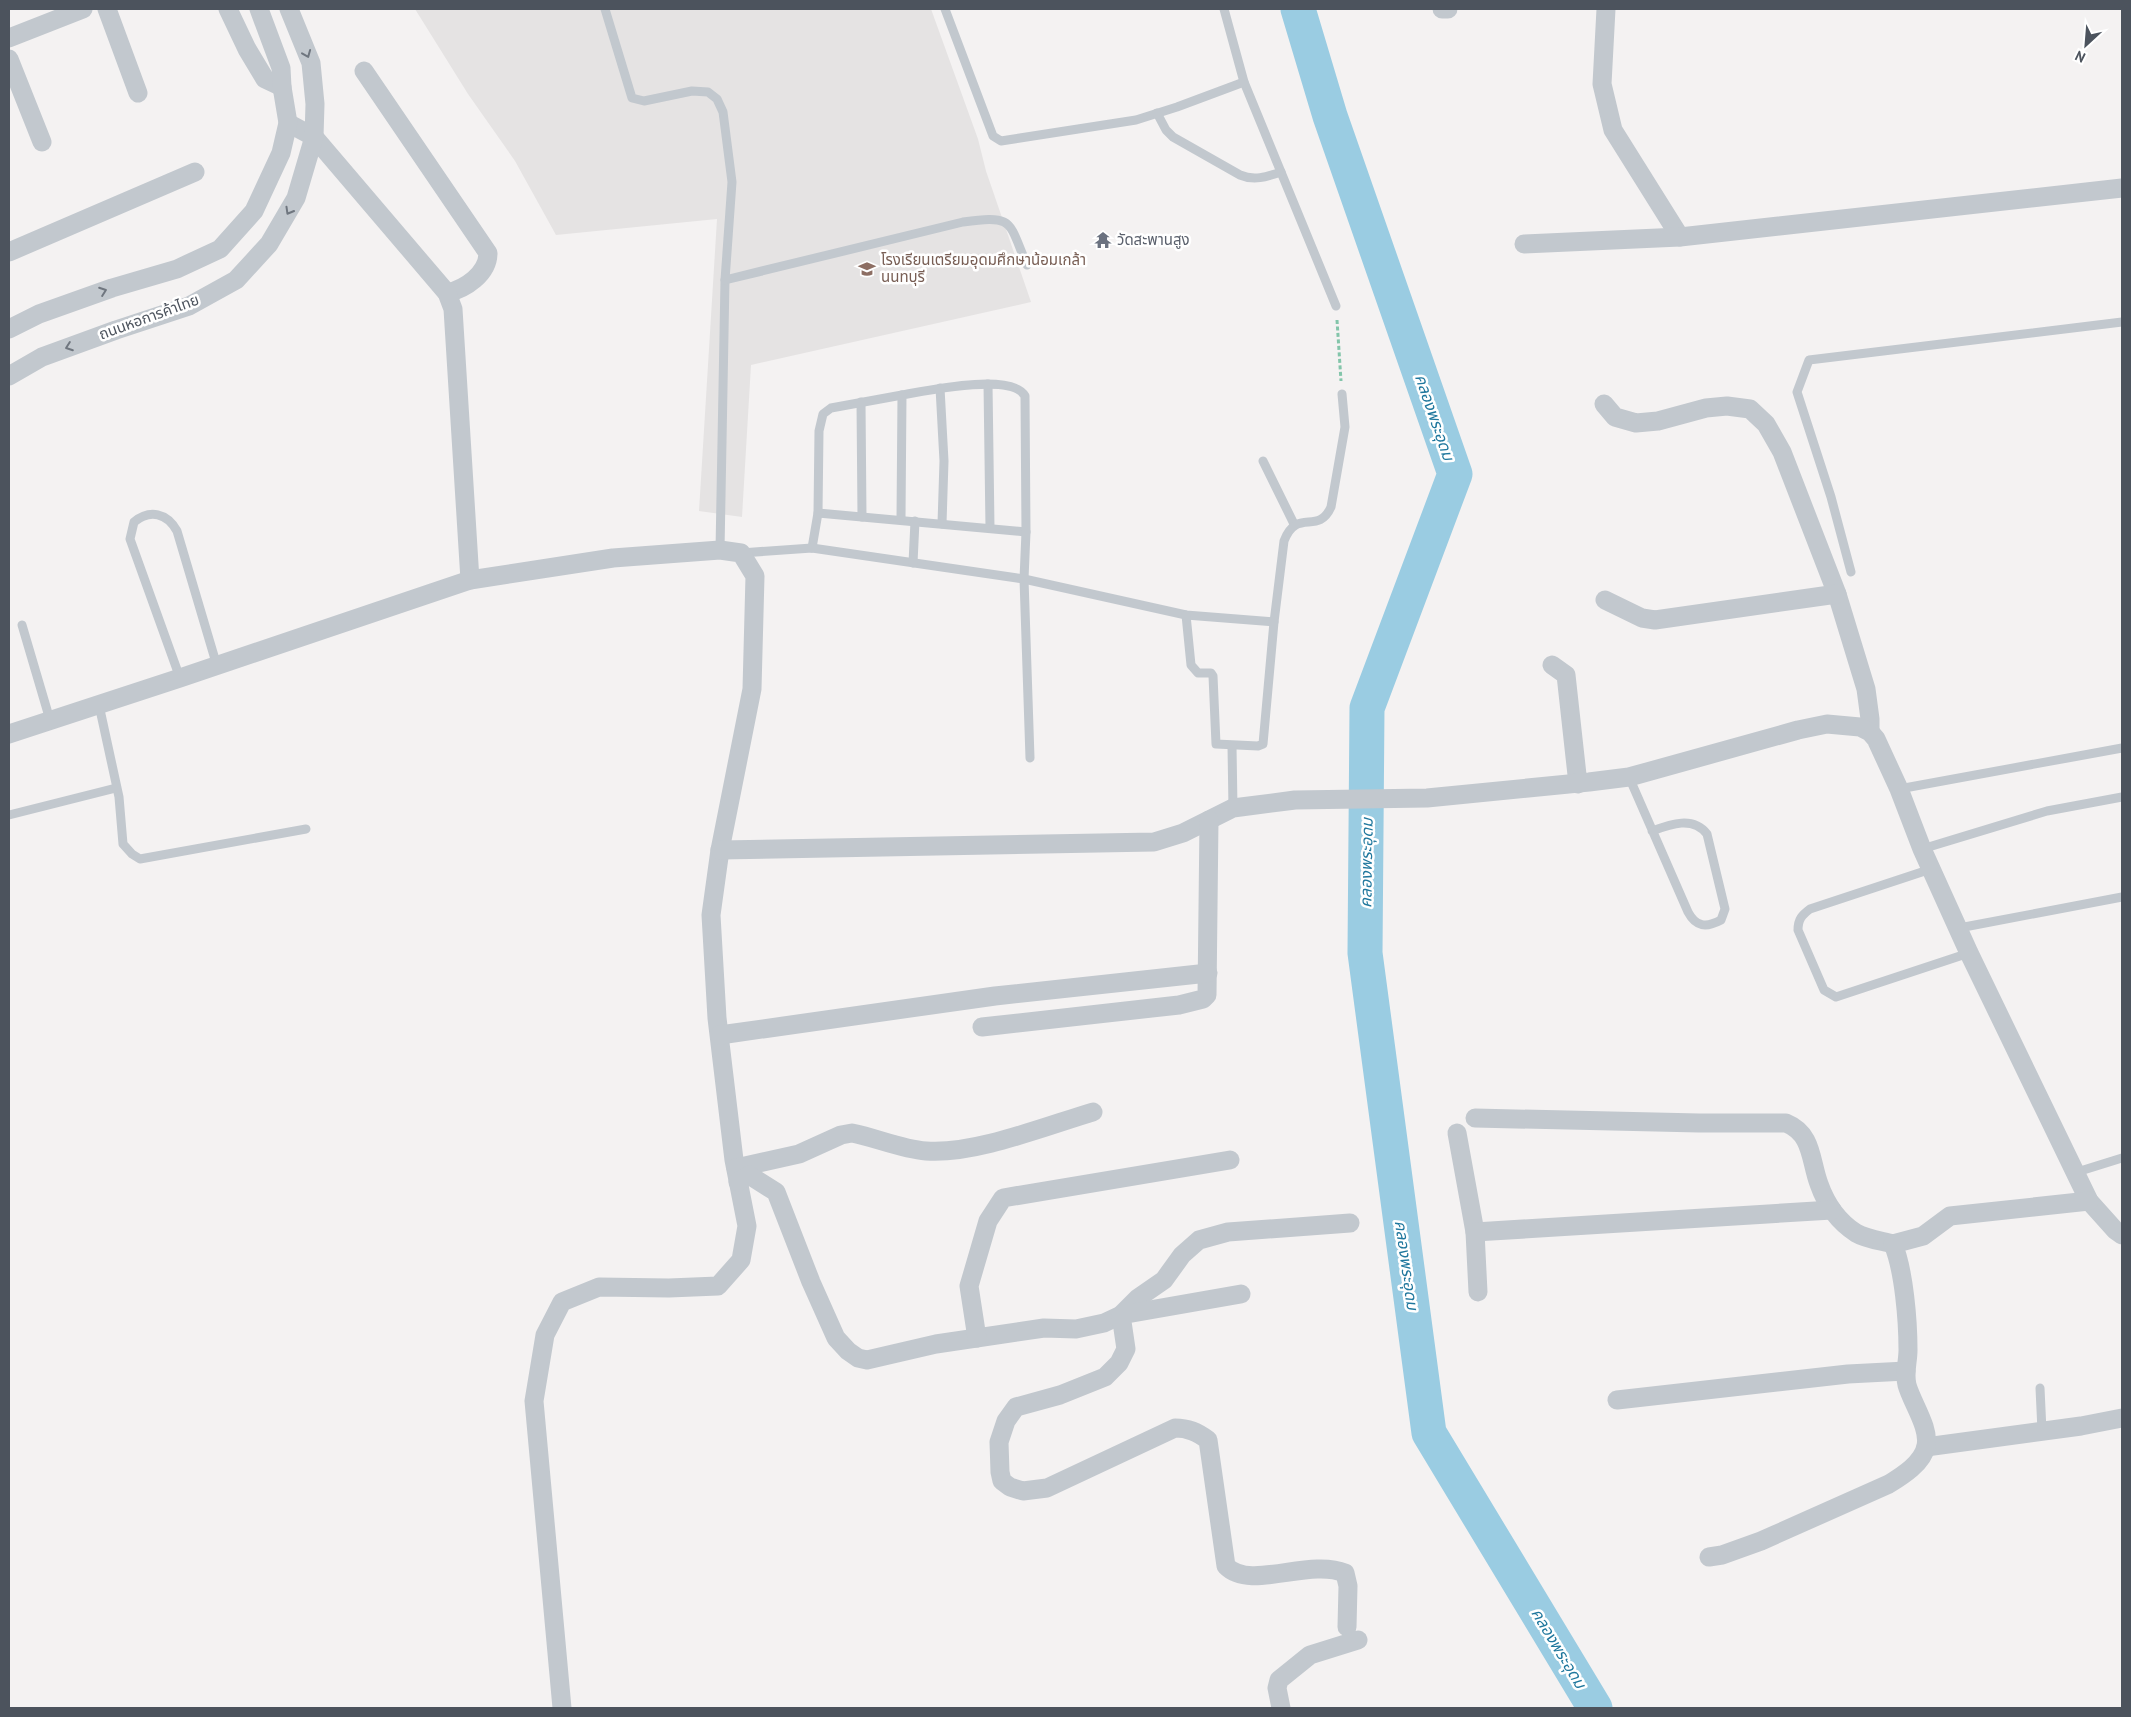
<svg xmlns="http://www.w3.org/2000/svg" width="2131" height="1717" font-family="'PT Sans','Noto Sans Thai',sans-serif">
	<style>
		.education { fill: #e5e3e3 }
		.lines { fill: none; stroke-linecap: round; stroke-linejoin: round }
		.river { stroke: #9acce2; stroke-width: 35 }
		.path { stroke: #83c5aa; stroke-width: 3; stroke-dasharray: 4 2.5; stroke-linecap: butt }
		.lane { stroke: #c2c8ce; stroke-width: 9 }
		.street { stroke: #c2c8ce; stroke-width: 19 }
		.oneway { stroke: #6f767f }
		.labels { text-anchor: middle; stroke-width: 5; stroke-linejoin: round; paint-order: stroke }
		.worship-label { font-size: 15px; fill: #5b616d; stroke: #fff; text-anchor: start }
		.education-label { font-size: 15px; fill: #785e54; stroke: #fff; text-anchor: start }
		.street-label { font-size: 15px; fill: #4c535d; stroke: #fff }
		.water-label { font-size: 16px; font-style: italic; fill: #1f779d; stroke: #fff }
	</style>
	<rect width="100%" height="100%" fill="#f4f2f2"/>
	<!-- education -->
	<polygon class="education" points="415,9 931,9 978,139 986,171 1031,302 751,365 742,517 699,511 717,219 556,235 515,161 468,94"/>
	<g class="lines">
		<!-- river -->
		<polyline class="river" points="1298,9 1330,116 1455,474 1367,708 1365,953 1429,1433 1595,1708"/>
		<!-- path -->
		<polyline class="path" points="1337,320 1341,381"/>
		<!-- lane -->
		<g class="lane">
			<polyline points="605,9 632,98 644,101 692,91 708,92 717,99 723,112 732,182 725,280 720,550"/>
			<polyline points="945,9 993,136 1001,141 1136,120 1177,107 1244,82"/>
			<polyline points="1224,9 1244,82 1336,306"/>
			<path d="M1157 113 1166 130 1173 137 1240 175C1254 181 1266 177 1281 172"/>
			<path d="M725 280 963 222C1015 215 1008 221 1027 265"/>
			<polyline points="988,384 990,528"/>
			<polyline points="940,388 944,461 942,524"/>
			<polyline points="861,402 862,517"/>
			<polyline points="1263,461 1294,524"/>
			<polyline points="818,513 1026,532"/>
			<path d="M901 519 902 395C925 391 1012 372 1025 396L1026 532 1024 579 1030 758"/>
			<polyline points="812,548 818,513 819,431 823,414 831,408 902,395"/>
			<polyline points="741,553 812,548 1024,579 1186,615 1274,622"/>
			<polyline points="913,563 915,521"/>
			<polyline points="1851,572 1831,497 1797,392 1809,360 2122,322"/>
			<path d="M1186 615 1191 665 1198 673H1211L1213 676 1216 744 1258 746 1263 744 1274 622 1284 541C1297 507 1318 536 1331 507L1345 427 1342 394"/>
			<polyline points="22,625 50,720"/>
			<path d="M180 678 130 539 134 522C150 509 167 513 177 531L217 666"/>
			<polyline points="99,705 119,797 123,844 132,854 140,859 306,829"/>
			<polyline points="1232,746 1233,808"/>
			<path d="M1629 777 1688 912C1696 927 1706 928 1721 920L1725 909 1707 834C1693 816 1671 824 1652 831"/>
			<polyline points="1899,789 2122,748"/>
			<polyline points="9,815 116,788"/>
			<polyline points="1922,849 2047,811 2122,797"/>
			<path d="M1931 869 1810 909C1802 915 1798 919 1798 930L1824 990 1836 997 1969 953"/>
			<polyline points="1959,928 2122,897"/>
			<polyline points="2077,1172 2122,1158"/>
			<polyline points="2040,1388 2042,1431"/>
		</g>
		<!-- street -->
		<g class="street">
			<polyline points="107,9 138,93"/>
			<polyline points="228,9 247,49 265,79 282,87"/>
			<polyline points="1442,9 1448,9"/>
			<polyline points="1606,9 1602,84 1613,130 1680,237"/>
			<polyline points="9,38 83,9"/>
			<polyline points="9,59 42,142"/>
			<path d="M364 71 488 253C488 274 465 289 447 293"/>
			<polyline points="288,123 314,137 447,293 453,309 470,580"/>
			<polyline points="1524,244 1680,237 2122,188"/>
			<polyline points="9,252 195,172"/>
			<polyline points="9,329 39,314 112,288 177,269 220,249 254,211 281,153 288,123 282,87 281,68 259,9"/>
			<polyline points="9,376 42,357 116,330 189,306 236,280 269,244 296,198 314,137 315,104 311,63 289,9"/>
			<polyline points="1604,404 1615,417 1636,423 1658,421 1706,408 1727,406 1750,409 1766,424 1782,452 1837,594 1866,689 1870,719 1870,732"/>
			<polyline points="1605,600 1642,618 1655,620 1837,594"/>
			<polyline points="1552,665 1566,675 1578,784"/>
			<polyline points="9,734 180,678 470,580 613,558 720,550 741,553 755,576 752,689 720,850 711,915 717,1018 734,1160 747,1226 741,1260 718,1286 669,1288 599,1287 562,1302 545,1335 534,1401 562,1708"/>
			<polyline points="720,850 1154,842 1183,833 1233,808 1295,800 1427,798 1589,782 1629,777 1798,730 1827,724 1860,727 1870,732 1876,739 1899,789 1922,849 1969,953 2089,1201 2115,1230 2122,1235"/>
			<polyline points="982,1027 1179,1005 1203,999 1207,995 1209,820"/>
			<polyline points="720,1035 995,996 1208,973"/>
			<path d="M1475 1118 1699 1123H1786C1813 1134 1810 1160 1819 1184 1826 1204 1839 1222 1856 1233 1866 1239 1882 1241 1893 1244"/>
			<polyline points="1457,1133 1475,1232"/>
			<path d="M736 1168 799 1154 841 1135 852 1133C877 1138 901 1149 926 1151 973 1155 1046 1126 1093 1112"/>
			<polyline points="738,1182 749,1175 776,1192 811,1282 836,1338 848,1351 858,1358 867,1360 936,1344 1044,1328 1076,1329 1104,1323 1121,1315 1138,1298 1164,1280 1182,1255 1199,1240 1228,1232 1350,1223"/>
			<polyline points="1478,1292 1475,1232 1832,1210"/>
			<path d="M1241 1294 1121 1315 1126 1349 1119 1363 1105 1377 1060 1395 1016 1407 1006 1421 999 1442 1000 1472 1002 1481 1010 1487 1023 1491 1047 1488 1175 1428C1188 1428 1197 1432 1208 1440L1226 1566C1250 1591 1309 1558 1345 1573L1348 1586 1347 1627"/>
			<polyline points="977,1338 969,1286 988,1221 1003,1198 1230,1160"/>
			<polyline points="1617,1400 1848,1374 1906,1371"/>
			<polyline points="1926,1447 2081,1426 2122,1418"/>
			<path d="M1709 1557 1722 1555 1761 1541 1889 1484C1902 1476 1923 1463 1926 1446 1930 1428 1912 1403 1907 1385 1904 1373 1908 1362 1908 1350 1908 1321 1904 1270 1893 1244L1923 1236 1950 1216 2089 1201"/>
			<polyline points="1281,1708 1277,1688 1279,1680 1284,1676 1310,1655 1358,1640"/>
		</g>
	</g>
	<!-- one-way arrows -->
	<defs><path id="oneway-chevron" d="M-2-3.5L2.5 0L-2 3.5" fill="none" stroke-width="1.6" stroke-linecap="round" stroke-linejoin="round" transform="scale(1.25)"/></defs>
	<g class="oneway">
		<use href="#oneway-chevron" transform="translate(307 54) rotate(68)"/>
		<use href="#oneway-chevron" transform="translate(289 211) rotate(120)"/>
		<use href="#oneway-chevron" transform="translate(103 291) rotate(-20)"/>
		<use href="#oneway-chevron" transform="translate(69 347) rotate(160)"/>
	</g>
	<!-- icons -->
	<defs>
		<g id="temple-bare" transform="scale(1.35)"><path d="M0-6L5-2H3V0L6.5 2.5H4V6H1.5V3h-3V6H-4V2.5H-6.5L-3 0V-2H-5Z" fill="#6b7280" stroke="#fff" stroke-width="2.5" paint-order="stroke"/></g>
		<g id="school-bare" transform="scale(1.35)"><path d="M0-5L7-2L0 1L-7-2ZM-4 1L0 2.5L4 1V4Q0 6-4 4Z" fill="#8d6e63" stroke="#fff" stroke-width="2.5" paint-order="stroke"/></g>
	</defs>
	<g fill-rule="evenodd">
		<use href="#temple-bare" x="1103" y="240"/>
		<use href="#school-bare" x="867" y="269"/>
	</g>
	<g class="labels">
		<!-- worship labels -->
		<g class="worship-label">
			<text x="1117" y="245">วัดสะพานสูง</text>
		</g>
		<!-- education labels -->
		<g class="education-label">
			<text x="881" y="265">โรงเรียนเตรียมอุดมศึกษาน้อมเกล้า<tspan x="881" dy="17">นนทบุรี</tspan></text>
		</g>
		<!-- street labels -->
		<g class="street-label">
			<text transform="translate(149 317) rotate(-20)" y="5">ถนนหอการค้าไทย</text>
		</g>
		<!-- water labels -->
		<g class="water-label">
			<text transform="translate(1435 417) rotate(71)" y="6">คลองพระอุดม</text>
			<text transform="translate(1366 863) rotate(-89)" y="6">คลองพระอุดม</text>
			<text transform="translate(1407 1265) rotate(82)" y="6">คลองพระอุดม</text>
			<text transform="translate(1559 1648) rotate(59)" y="6">คลองพระอุดม</text>
		</g>
	</g>
	<!-- border -->
	<rect width="2131" height="1717" fill="none" stroke="#4c535d" stroke-width="20"/>
	<!-- north arrow -->
	<g transform="translate(2086 45) rotate(206)" stroke="#ffffff" stroke-width="4" paint-order="stroke">
	<path d="M0-4L9 19L0 12L-9 19Z" fill="#4c535d"/>
	<text y="-8" font-size="14" font-weight="bold" text-anchor="middle" fill="#4c535d">N</text>
	</g>
</svg>
